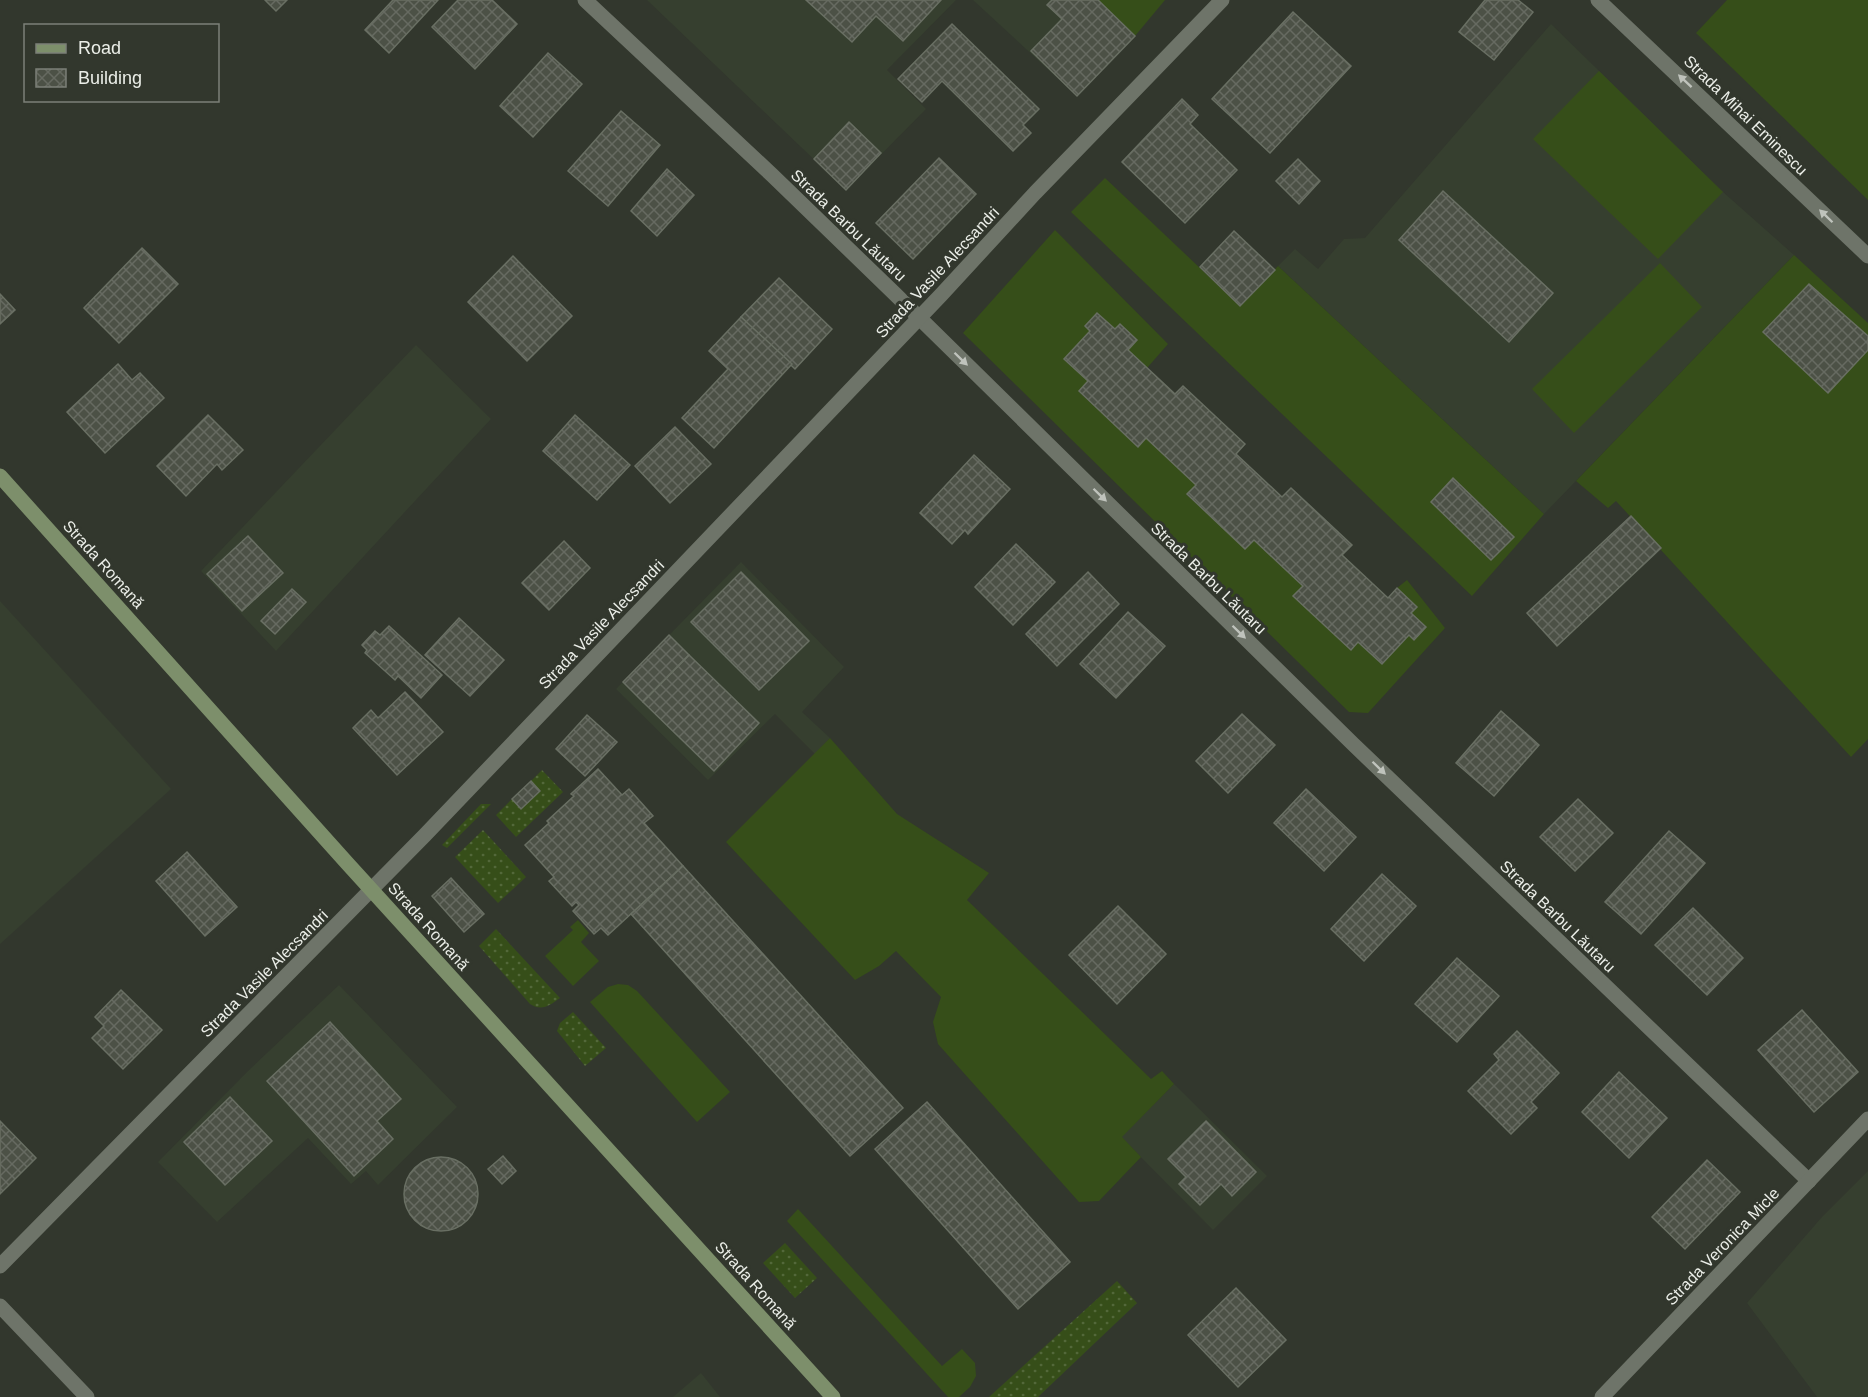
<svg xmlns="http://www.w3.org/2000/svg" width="1868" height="1397" font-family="Helvetica,sans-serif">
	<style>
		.built { fill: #363f2f }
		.grass { fill: url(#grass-dots) }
		.garden { fill: #364e19 }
		.building { fill: url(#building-cross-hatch); stroke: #696f63; stroke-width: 1.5 }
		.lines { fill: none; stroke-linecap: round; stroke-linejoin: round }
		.minor { stroke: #6e7469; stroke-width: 15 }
		.secondary { stroke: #7d8f6b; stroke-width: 15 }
		.oneway { fill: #bfc3bc }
		.labels { text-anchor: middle; stroke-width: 6; stroke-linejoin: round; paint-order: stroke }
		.street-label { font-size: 16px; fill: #ebeee8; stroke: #32372d }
	</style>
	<defs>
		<pattern id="grass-dots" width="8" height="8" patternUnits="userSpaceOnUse" patternTransform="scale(1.5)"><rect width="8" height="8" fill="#364e19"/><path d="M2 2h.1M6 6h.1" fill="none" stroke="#53683a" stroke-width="1.8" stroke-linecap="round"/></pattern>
		<pattern id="building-cross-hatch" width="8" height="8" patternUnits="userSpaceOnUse" patternTransform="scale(1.5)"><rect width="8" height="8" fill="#4c5146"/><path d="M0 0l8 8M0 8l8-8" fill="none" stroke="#666a61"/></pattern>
	</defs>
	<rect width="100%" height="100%" fill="#32372d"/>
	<!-- built -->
	<g class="built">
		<polygon points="647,0 956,0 887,70 926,109 846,190"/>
		<polygon points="973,0 1098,0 1135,36 1077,96"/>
		<polygon points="1551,24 1723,192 1794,255 1544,514 1278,266 1295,249 1318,269 1344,239 1365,238"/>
		<polygon points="416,345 491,419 276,651 201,571"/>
		<polygon points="741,562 844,667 802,712 830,738 815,754 775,714 708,780 616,689"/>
		<polygon points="0,601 171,789 0,944"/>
		<polygon points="339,985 457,1107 378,1185 366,1171 351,1184 308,1138 217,1222 158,1162 248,1071"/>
		<polygon points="1174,1084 1267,1176 1213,1230 1121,1137"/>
		<polygon points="1868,1171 1868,1397 1817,1397 1747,1303 1822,1217"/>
		<polygon points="701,1373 720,1397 673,1397"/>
	</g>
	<!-- grass -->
	<g class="grass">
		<polygon points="542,770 563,792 516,837 496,815 512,799 521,809 540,791 531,781"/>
		<polygon points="481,804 491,804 447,848 442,845"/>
		<polygon points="483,830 526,877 498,903 455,857"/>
		<path d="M496 929 560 998C550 1005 542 1012 530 1004L479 946Z"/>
		<polygon points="573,1012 606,1048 585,1066 557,1031 560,1023"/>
		<polygon points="785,1243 817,1278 795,1298 763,1263"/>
		<polygon points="1117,1281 1137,1303 1038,1397 989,1397"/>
	</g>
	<!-- garden -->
	<g class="garden">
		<polygon points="1098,0 1165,0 1135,36"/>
		<polygon points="1727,0 1868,0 1868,200 1696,33"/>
		<polygon points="1599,71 1723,192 1658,259 1533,139"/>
		<polygon points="1105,178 1240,306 1278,266 1544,514 1472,596 1071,212"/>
		<polygon points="1055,230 1168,344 1147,368 1128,350 1137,340 1120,324 1115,329 1097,313 1086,326 1090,331 1064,359 1088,381 1079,392 1138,446 1146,438 1196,485 1187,495 1245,548 1254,540 1303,586 1294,596 1351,650 1358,642 1382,664 1409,635 1414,640 1426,627 1411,613 1416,607 1397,588 1407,580 1445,628 1368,713 1349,712 963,333"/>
		<polygon points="1794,255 1868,323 1868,739 1851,757 1616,501 1608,508 1576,481"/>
		<polygon points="1660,263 1702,307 1574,433 1532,389"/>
		<polygon points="830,738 897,814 989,873 967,900 1151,1079 1162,1071 1174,1084 1122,1137 1141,1157 1099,1201 1079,1202 938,1044 933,1022 941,997 896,951 879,966 855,980 726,842"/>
		<polygon points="578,920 589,933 581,942 599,961 573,986 545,956 573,930 570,927"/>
		<polygon points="618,984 628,985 637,991 730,1092 697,1122 590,1002 608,987"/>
		<polygon points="798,1209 942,1366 962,1349 975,1363 976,1376 970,1387 959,1397 948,1397 787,1221"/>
	</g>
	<!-- building -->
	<g class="building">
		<polygon points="265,0 287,0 276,11"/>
		<polygon points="393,0 438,0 389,53 365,30"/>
		<polygon points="458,0 492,0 517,24 475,69 432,27"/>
		<polygon points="806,0 941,0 903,41 876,16 852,42"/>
		<polygon points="1052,0 1098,0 1135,36 1077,96 1031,51 1062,19 1047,5"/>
		<polygon points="1485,0 1518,0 1533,12 1494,60 1459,32"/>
		<polygon points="1293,12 1351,66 1270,153 1212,99"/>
		<polygon points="952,24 1039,109 1023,125 1031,133 1013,151 942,81 922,102 898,79"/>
		<polygon points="548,53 582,84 533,137 500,106"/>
		<polygon points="1182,99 1198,115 1190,124 1237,170 1185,223 1122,162"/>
		<polygon points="621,111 660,145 608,206 568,171"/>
		<polygon points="849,122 881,153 846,190 814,159"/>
		<polygon points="939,158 976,194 913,259 876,223"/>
		<polygon points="1298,159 1320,181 1299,204 1276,181"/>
		<polygon points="667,169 694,195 657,236 631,211"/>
		<polygon points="1443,191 1553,293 1509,342 1399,240"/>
		<polygon points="1234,231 1275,270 1240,306 1200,267"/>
		<polygon points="142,248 178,284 119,343 84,308"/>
		<polygon points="513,256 572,316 527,361 468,302"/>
		<polygon points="779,278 832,329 795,369 741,317"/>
		<polygon points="1809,284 1868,336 1868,350 1828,393 1763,332"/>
		<polygon points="0,294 15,310 0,324"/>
		<polygon points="1097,313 1115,329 1120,324 1137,340 1128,350 1175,394 1183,386 1245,444 1236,454 1282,497 1291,488 1352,545 1342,555 1388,598 1397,588 1417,607 1411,613 1426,627 1414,640 1409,635 1382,664 1358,642 1351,650 1293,596 1303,586 1254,540 1245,549 1187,494 1196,485 1146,438 1138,447 1079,391 1088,381 1064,359 1090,331 1085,326"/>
		<polygon points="741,317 792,364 714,448 682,418 728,369 709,351"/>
		<polygon points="118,364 132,380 140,373 164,398 105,453 67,412"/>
		<polygon points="208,415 243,450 222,470 217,464 186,496 157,466"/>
		<polygon points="575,415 630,465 597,500 543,451"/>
		<polygon points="675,427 711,464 670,503 635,466"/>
		<polygon points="974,455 1010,489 968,534 965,530 952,544 920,513"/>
		<polygon points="1453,478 1514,537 1491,560 1431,502"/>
		<polygon points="1631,516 1661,548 1557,646 1527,613"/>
		<polygon points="248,536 283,573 242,611 207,574"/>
		<polygon points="564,541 590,568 549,610 522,583"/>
		<polygon points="1016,544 1055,582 1013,625 975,587"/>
		<polygon points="741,572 809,641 759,690 691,622"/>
		<polygon points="1088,572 1119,604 1057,666 1026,634"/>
		<polygon points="292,589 306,602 275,634 261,621"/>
		<polygon points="1128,612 1165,646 1116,698 1080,664"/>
		<polygon points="459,618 504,660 470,696 425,655"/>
		<polygon points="389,626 442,675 421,698 398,676 395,680 365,653 367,650 362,645 375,631 380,635"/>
		<polygon points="669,635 689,655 643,702 623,682"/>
		<polygon points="689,655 759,723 714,771 643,702"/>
		<polygon points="405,692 443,732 397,775 353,728 371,710 378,718"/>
		<polygon points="1501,711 1539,745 1494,796 1456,763"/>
		<polygon points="1242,714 1275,745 1228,793 1196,761"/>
		<polygon points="587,715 617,742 585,776 556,749"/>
		<polygon points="598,769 622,795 629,789 653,816 644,823 683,866 608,935 601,928 594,934 573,911 579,905 576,902 572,906 549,881 554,877 525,845 549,823 547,821 574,796 571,794"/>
		<polygon points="531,781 540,791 521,809 512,799"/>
		<polygon points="1306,789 1356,837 1324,871 1274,823"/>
		<polygon points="1578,799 1613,833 1575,871 1540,837"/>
		<polygon points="1669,831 1705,863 1641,934 1605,902"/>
		<polygon points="187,852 237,907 205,936 156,881"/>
		<polygon points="683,866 903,1108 850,1156 631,914"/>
		<polygon points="1382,874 1416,906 1364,961 1331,929"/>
		<polygon points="451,878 484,914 464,932 432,896"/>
		<polygon points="1118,906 1166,954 1117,1004 1069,955"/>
		<polygon points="1693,908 1743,958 1707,995 1655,945"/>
		<polygon points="1457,958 1499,996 1457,1042 1415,1004"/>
		<polygon points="121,990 162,1030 123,1069 92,1038 104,1026 95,1017"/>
		<polygon points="1802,1010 1858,1072 1814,1112 1758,1050"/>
		<polygon points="330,1022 401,1099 377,1121 393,1139 354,1176 267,1081"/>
		<polygon points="1517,1031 1559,1073 1531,1102 1537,1108 1511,1134 1468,1091 1499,1060 1494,1054"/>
		<polygon points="1619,1072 1667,1118 1629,1158 1582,1112"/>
		<polygon points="230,1097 272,1141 225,1185 184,1142"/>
		<polygon points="927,1102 1070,1262 1018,1309 875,1149"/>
		<polygon points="0,1121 36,1158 0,1194"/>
		<polygon points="1206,1121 1256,1172 1232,1196 1221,1184 1200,1205 1179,1184 1186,1177 1168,1159"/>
		<polygon points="503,1156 516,1171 502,1184 488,1169"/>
		<circle cx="441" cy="1194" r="37"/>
		<polygon points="1707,1160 1740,1192 1685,1249 1652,1217"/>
		<polygon points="1236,1288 1286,1340 1238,1387 1188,1335"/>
	</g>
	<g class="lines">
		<!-- minor -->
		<g class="minor">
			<polyline points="585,0 772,175 895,294 1353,744 1809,1181"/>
			<polyline points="1598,0 1868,256"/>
			<polyline points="0,1266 425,835 941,295 1035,193 1222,0"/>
			<polyline points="0,1306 87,1397"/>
			<polyline points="1602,1397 1868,1119"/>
		</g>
		<!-- secondary -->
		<polyline class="secondary" points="0,476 347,863 833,1397"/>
	</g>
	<!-- one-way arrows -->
	<defs><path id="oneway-solid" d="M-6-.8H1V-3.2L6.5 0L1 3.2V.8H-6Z" transform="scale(1.5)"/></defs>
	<g class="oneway">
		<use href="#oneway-solid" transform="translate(1685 81) rotate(-137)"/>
		<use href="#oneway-solid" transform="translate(1826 216) rotate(-136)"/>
		<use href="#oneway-solid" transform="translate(961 359) rotate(44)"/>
		<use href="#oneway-solid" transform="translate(1100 495) rotate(44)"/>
		<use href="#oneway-solid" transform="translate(1239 632) rotate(44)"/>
		<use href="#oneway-solid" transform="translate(1379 768) rotate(44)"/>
	</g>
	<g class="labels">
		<!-- street labels -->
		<g class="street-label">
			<text transform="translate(1746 115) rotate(44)" y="6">Strada Mihai Eminescu</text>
			<text transform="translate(849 225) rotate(44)" y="6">Strada Barbu Lăutaru</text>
			<text transform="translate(937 272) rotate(-47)" y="6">Strada Vasile Alecsandri</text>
			<text transform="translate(104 564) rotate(48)" y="6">Strada Romană</text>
			<text transform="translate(1209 578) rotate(44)" y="6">Strada Barbu Lăutaru</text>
			<text transform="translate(601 624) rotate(-46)" y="6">Strada Vasile Alecsandri</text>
			<text transform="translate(1558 916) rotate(44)" y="6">Strada Barbu Lăutaru</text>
			<text transform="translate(429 926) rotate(48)" y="6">Strada Romană</text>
			<text transform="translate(264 973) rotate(-45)" y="6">Strada Vasile Alecsandri</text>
			<text transform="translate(1722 1246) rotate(-46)" y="6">Strada Veronica Micle</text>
			<text transform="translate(756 1285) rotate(48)" y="6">Strada Romană</text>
		</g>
	</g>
	<!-- legend -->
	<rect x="24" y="24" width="195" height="78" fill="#32372d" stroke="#7c8078" stroke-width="1.5"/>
	<rect x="36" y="44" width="30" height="9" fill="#7d8f6b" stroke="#7c8078" stroke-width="1.5"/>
	<text x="78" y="54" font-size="18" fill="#ebeee8">Road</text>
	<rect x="36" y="69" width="30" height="18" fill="url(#building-cross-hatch)" stroke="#7c8078" stroke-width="1.5"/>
	<text x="78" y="84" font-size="18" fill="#ebeee8">Building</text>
</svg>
